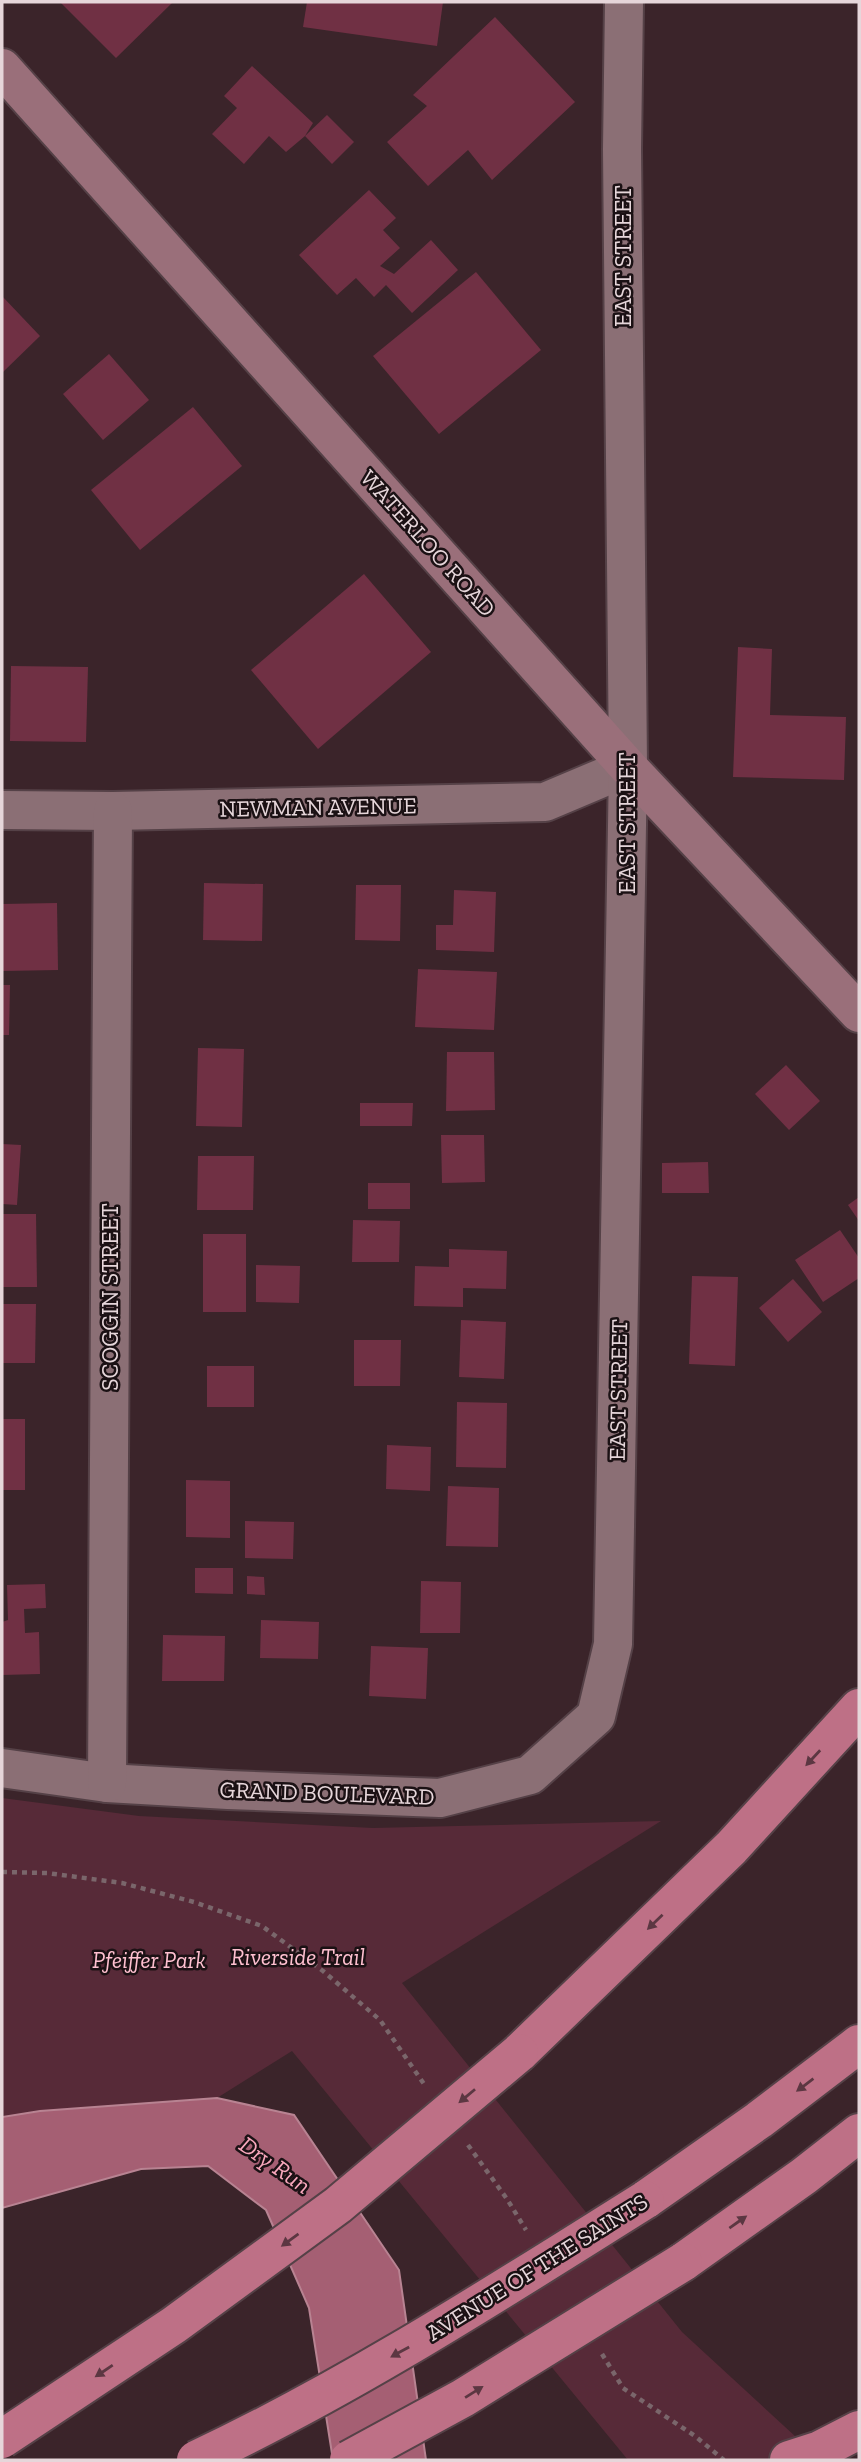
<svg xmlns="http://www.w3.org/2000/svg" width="861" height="2462" font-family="'Zilla Slab',serif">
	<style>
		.green { fill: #572a38 }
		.water { fill: #a55f73; stroke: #b88392; stroke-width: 2 }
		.building { fill: #703044 }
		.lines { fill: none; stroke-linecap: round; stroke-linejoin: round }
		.minor-casing { stroke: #554147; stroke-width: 42 }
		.secondary-casing { stroke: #554147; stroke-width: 42 }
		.motorway-casing { stroke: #554147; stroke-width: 42 }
		.path { stroke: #7a666b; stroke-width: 4.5; stroke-dasharray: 5 5; stroke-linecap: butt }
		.minor { stroke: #8b6f75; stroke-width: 38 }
		.secondary { stroke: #9a6f7a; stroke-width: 38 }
		.motorway { stroke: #be7086; stroke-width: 38 }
		.motorway-bridge-casing { stroke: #554147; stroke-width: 42; stroke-linecap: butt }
		.motorway-bridge { stroke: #be7086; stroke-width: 38 }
		.oneway { fill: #5c3742 }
		.labels { text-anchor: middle; stroke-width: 5; stroke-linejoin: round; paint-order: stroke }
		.street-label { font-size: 23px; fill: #e6d6da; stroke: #1b1114 }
		.park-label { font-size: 23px; font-style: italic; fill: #ffc0d0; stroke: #1b1114 }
		.water-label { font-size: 24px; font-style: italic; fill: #f9a8bd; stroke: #1b1114 }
	</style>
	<rect width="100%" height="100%" fill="#3b242a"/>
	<!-- green -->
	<polygon class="green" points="2,1798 139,1816 373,1828 661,1821 402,1983 682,2332 821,2460 628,2460 292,2051 217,2098 40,2111 2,2117"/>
	<!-- water -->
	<polygon class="water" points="217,2098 294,2115 399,2270 426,2460 333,2460 309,2308 266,2210 208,2166 141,2169 2,2208 2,2117 40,2111"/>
	<!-- building -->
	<g class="building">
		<polygon points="60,2 173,2 116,58"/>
		<polygon points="307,2 443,2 437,46 303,27"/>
		<polygon points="495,17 575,102 492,180 468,150 428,186 387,142 427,106 413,95"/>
		<polygon points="252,66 313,123 305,136 286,152 269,136 244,164 212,134 237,108 224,96"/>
		<polygon points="327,115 354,142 332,164 305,136"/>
		<polygon points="369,190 396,218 383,230 400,248 380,266 394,274 431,240 458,270 412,313 386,285 374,297 356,278 337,295 299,255"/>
		<polygon points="476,272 541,350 439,434 373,356"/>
		<polygon points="2,296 40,336 2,373"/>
		<polygon points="109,354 149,400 103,440 63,394"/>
		<polygon points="193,407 242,466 140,550 91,490"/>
		<polygon points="364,574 431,652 318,749 251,670"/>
		<polygon points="738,647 772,649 770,715 846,717 844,780 733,777"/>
		<polygon points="11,666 88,667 86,742 10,741"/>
		<polygon points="204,883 263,884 262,941 203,940"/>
		<polygon points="356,885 401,885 400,941 355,940"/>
		<polygon points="454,890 496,892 494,952 436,950 436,925 453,925"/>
		<polygon points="57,903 58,970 2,971 2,904"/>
		<polygon points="418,969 497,972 494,1030 415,1027"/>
		<polygon points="2,985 10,985 9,1035 2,1035"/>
		<polygon points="198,1048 244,1049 242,1127 196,1126"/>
		<polygon points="447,1052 494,1052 495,1110 446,1111"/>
		<polygon points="786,1065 820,1101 789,1130 755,1094"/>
		<polygon points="360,1103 413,1103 412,1126 360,1126"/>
		<polygon points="441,1135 484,1135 485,1182 442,1183"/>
		<polygon points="2,1144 21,1145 17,1205 2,1204"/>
		<polygon points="198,1156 254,1156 253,1210 197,1210"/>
		<polygon points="708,1162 709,1193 662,1193 662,1163"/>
		<rect x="368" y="1183" width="42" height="26"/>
		<polygon points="859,1197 859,1221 848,1205"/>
		<polygon points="2,1214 36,1214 37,1287 2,1287"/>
		<polygon points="353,1220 400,1221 399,1262 352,1262"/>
		<polygon points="840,1230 859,1258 859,1278 823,1302 795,1260"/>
		<rect x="203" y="1234" width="43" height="78"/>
		<polygon points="449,1249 507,1251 506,1289 463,1288 463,1307 414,1306 415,1266 449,1267"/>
		<polygon points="256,1265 300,1266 299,1303 256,1302"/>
		<polygon points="692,1276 738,1277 735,1366 689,1364"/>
		<polygon points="793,1279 822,1312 788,1342 759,1308"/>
		<polygon points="2,1304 36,1304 35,1363 2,1363"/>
		<polygon points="461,1320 506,1322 504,1379 459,1377"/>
		<polygon points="354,1340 401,1340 400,1386 354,1386"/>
		<rect x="207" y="1366" width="47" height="41"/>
		<polygon points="457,1402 507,1403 506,1468 456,1467"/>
		<rect x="2" y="1419" width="23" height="71"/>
		<polygon points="387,1445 431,1447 430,1491 386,1489"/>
		<polygon points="186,1480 230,1481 230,1538 186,1537"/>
		<polygon points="448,1486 499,1488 498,1547 446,1546"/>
		<polygon points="245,1521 294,1522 293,1559 245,1558"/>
		<polygon points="195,1568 233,1568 233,1594 195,1593"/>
		<polygon points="247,1576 264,1577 265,1595 247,1594"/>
		<polygon points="421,1581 461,1582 460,1633 420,1633"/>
		<polygon points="45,1584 46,1608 24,1609 25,1633 39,1632 40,1674 2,1675 2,1622 8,1620 7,1585"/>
		<polygon points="261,1620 319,1622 318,1659 260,1658"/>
		<polygon points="163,1635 225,1636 224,1681 162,1681"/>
		<polygon points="371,1646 428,1648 426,1699 369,1696"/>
	</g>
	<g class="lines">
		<!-- minor casing -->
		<g class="minor-casing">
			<g id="minor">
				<polyline points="2,810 113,811 545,802 628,767"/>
				<polyline points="2,1768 107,1783 228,1790 440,1798 530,1775 596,1716 613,1644 628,767 622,149 624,2"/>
				<polyline points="107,1783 113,811"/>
			</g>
		</g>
		<!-- secondary casing -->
		<g class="secondary-casing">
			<polyline id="secondary" points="2,68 628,767 859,1013"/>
		</g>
		<!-- motorway casing -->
		<g class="motorway-casing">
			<g id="motorway">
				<polyline points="519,2053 731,1848 859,1708"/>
				<polyline points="645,2200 759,2120 859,2044"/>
				<polyline points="683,2262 804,2176 859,2133"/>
				<polyline points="789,2460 820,2450 859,2430"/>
			</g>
		</g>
		<!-- path -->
		<g class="path">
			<polyline points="2,1872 47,1873 122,1883 194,1902 262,1926 323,1971 380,2020 424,2084"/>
			<polyline points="468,2145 507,2199 526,2230"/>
			<polyline points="602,2354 623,2388 695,2436 724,2460"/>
		</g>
		<!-- minor -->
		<use href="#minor" class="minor"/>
		<!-- secondary -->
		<use href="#secondary" class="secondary"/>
		<!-- motorway -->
		<use href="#motorway" class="motorway"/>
		<!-- motorway-bridge casing -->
		<g class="motorway-bridge-casing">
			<g id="motorway-bridge">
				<polyline points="2,2439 174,2325 338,2205 519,2053"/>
				<path d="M196 2460C353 2386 498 2292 645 2200"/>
				<polyline points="349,2460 463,2398 683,2262"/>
			</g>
		</g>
		<!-- motorway-bridge -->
		<use href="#motorway-bridge" class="motorway-bridge"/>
	</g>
	<!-- one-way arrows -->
	<defs><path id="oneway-solid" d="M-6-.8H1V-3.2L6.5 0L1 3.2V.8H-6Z" transform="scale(1.75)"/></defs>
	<g class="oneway">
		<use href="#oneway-solid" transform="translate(813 1758) rotate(133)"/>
		<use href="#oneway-solid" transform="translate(655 1922) rotate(136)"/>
		<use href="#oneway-solid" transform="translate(805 2085) rotate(143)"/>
		<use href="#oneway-solid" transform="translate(467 2096) rotate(140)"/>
		<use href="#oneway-solid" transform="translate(738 2222) rotate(-35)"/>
		<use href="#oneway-solid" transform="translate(290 2240) rotate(144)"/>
		<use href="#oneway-solid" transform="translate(400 2352) rotate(151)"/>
		<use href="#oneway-solid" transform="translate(104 2371) rotate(146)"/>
		<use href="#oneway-solid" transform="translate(474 2392) rotate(-32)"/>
	</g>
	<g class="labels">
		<!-- street labels -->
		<g class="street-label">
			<text transform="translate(623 256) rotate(-90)" y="8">EAST STREET</text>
			<text transform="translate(428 543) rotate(48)" y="8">WATERLOO ROAD</text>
			<text transform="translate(318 807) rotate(-1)" y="8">NEWMAN AVENUE</text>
			<text transform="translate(627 823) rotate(-90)" y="8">EAST STREET</text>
			<text transform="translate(110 1297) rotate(-90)" y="8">SCOGGIN STREET</text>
			<text transform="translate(618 1390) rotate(-89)" y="8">EAST STREET</text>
			<text transform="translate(327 1793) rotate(2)" y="8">GRAND BOULEVARD</text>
			<text transform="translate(537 2267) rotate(-32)" y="8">AVENUE OF THE SAINTS</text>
		</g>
		<!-- park labels -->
		<g class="park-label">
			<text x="298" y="1965">Riverside Trail</text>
			<text x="149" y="1968">Pfeiffer Park</text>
		</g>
		<!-- water labels -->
		<g class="water-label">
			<text transform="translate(275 2165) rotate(35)" y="8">Dry Run</text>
		</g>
	</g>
	<!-- border -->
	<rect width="861" height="2462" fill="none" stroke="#e6d6da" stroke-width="7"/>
</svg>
